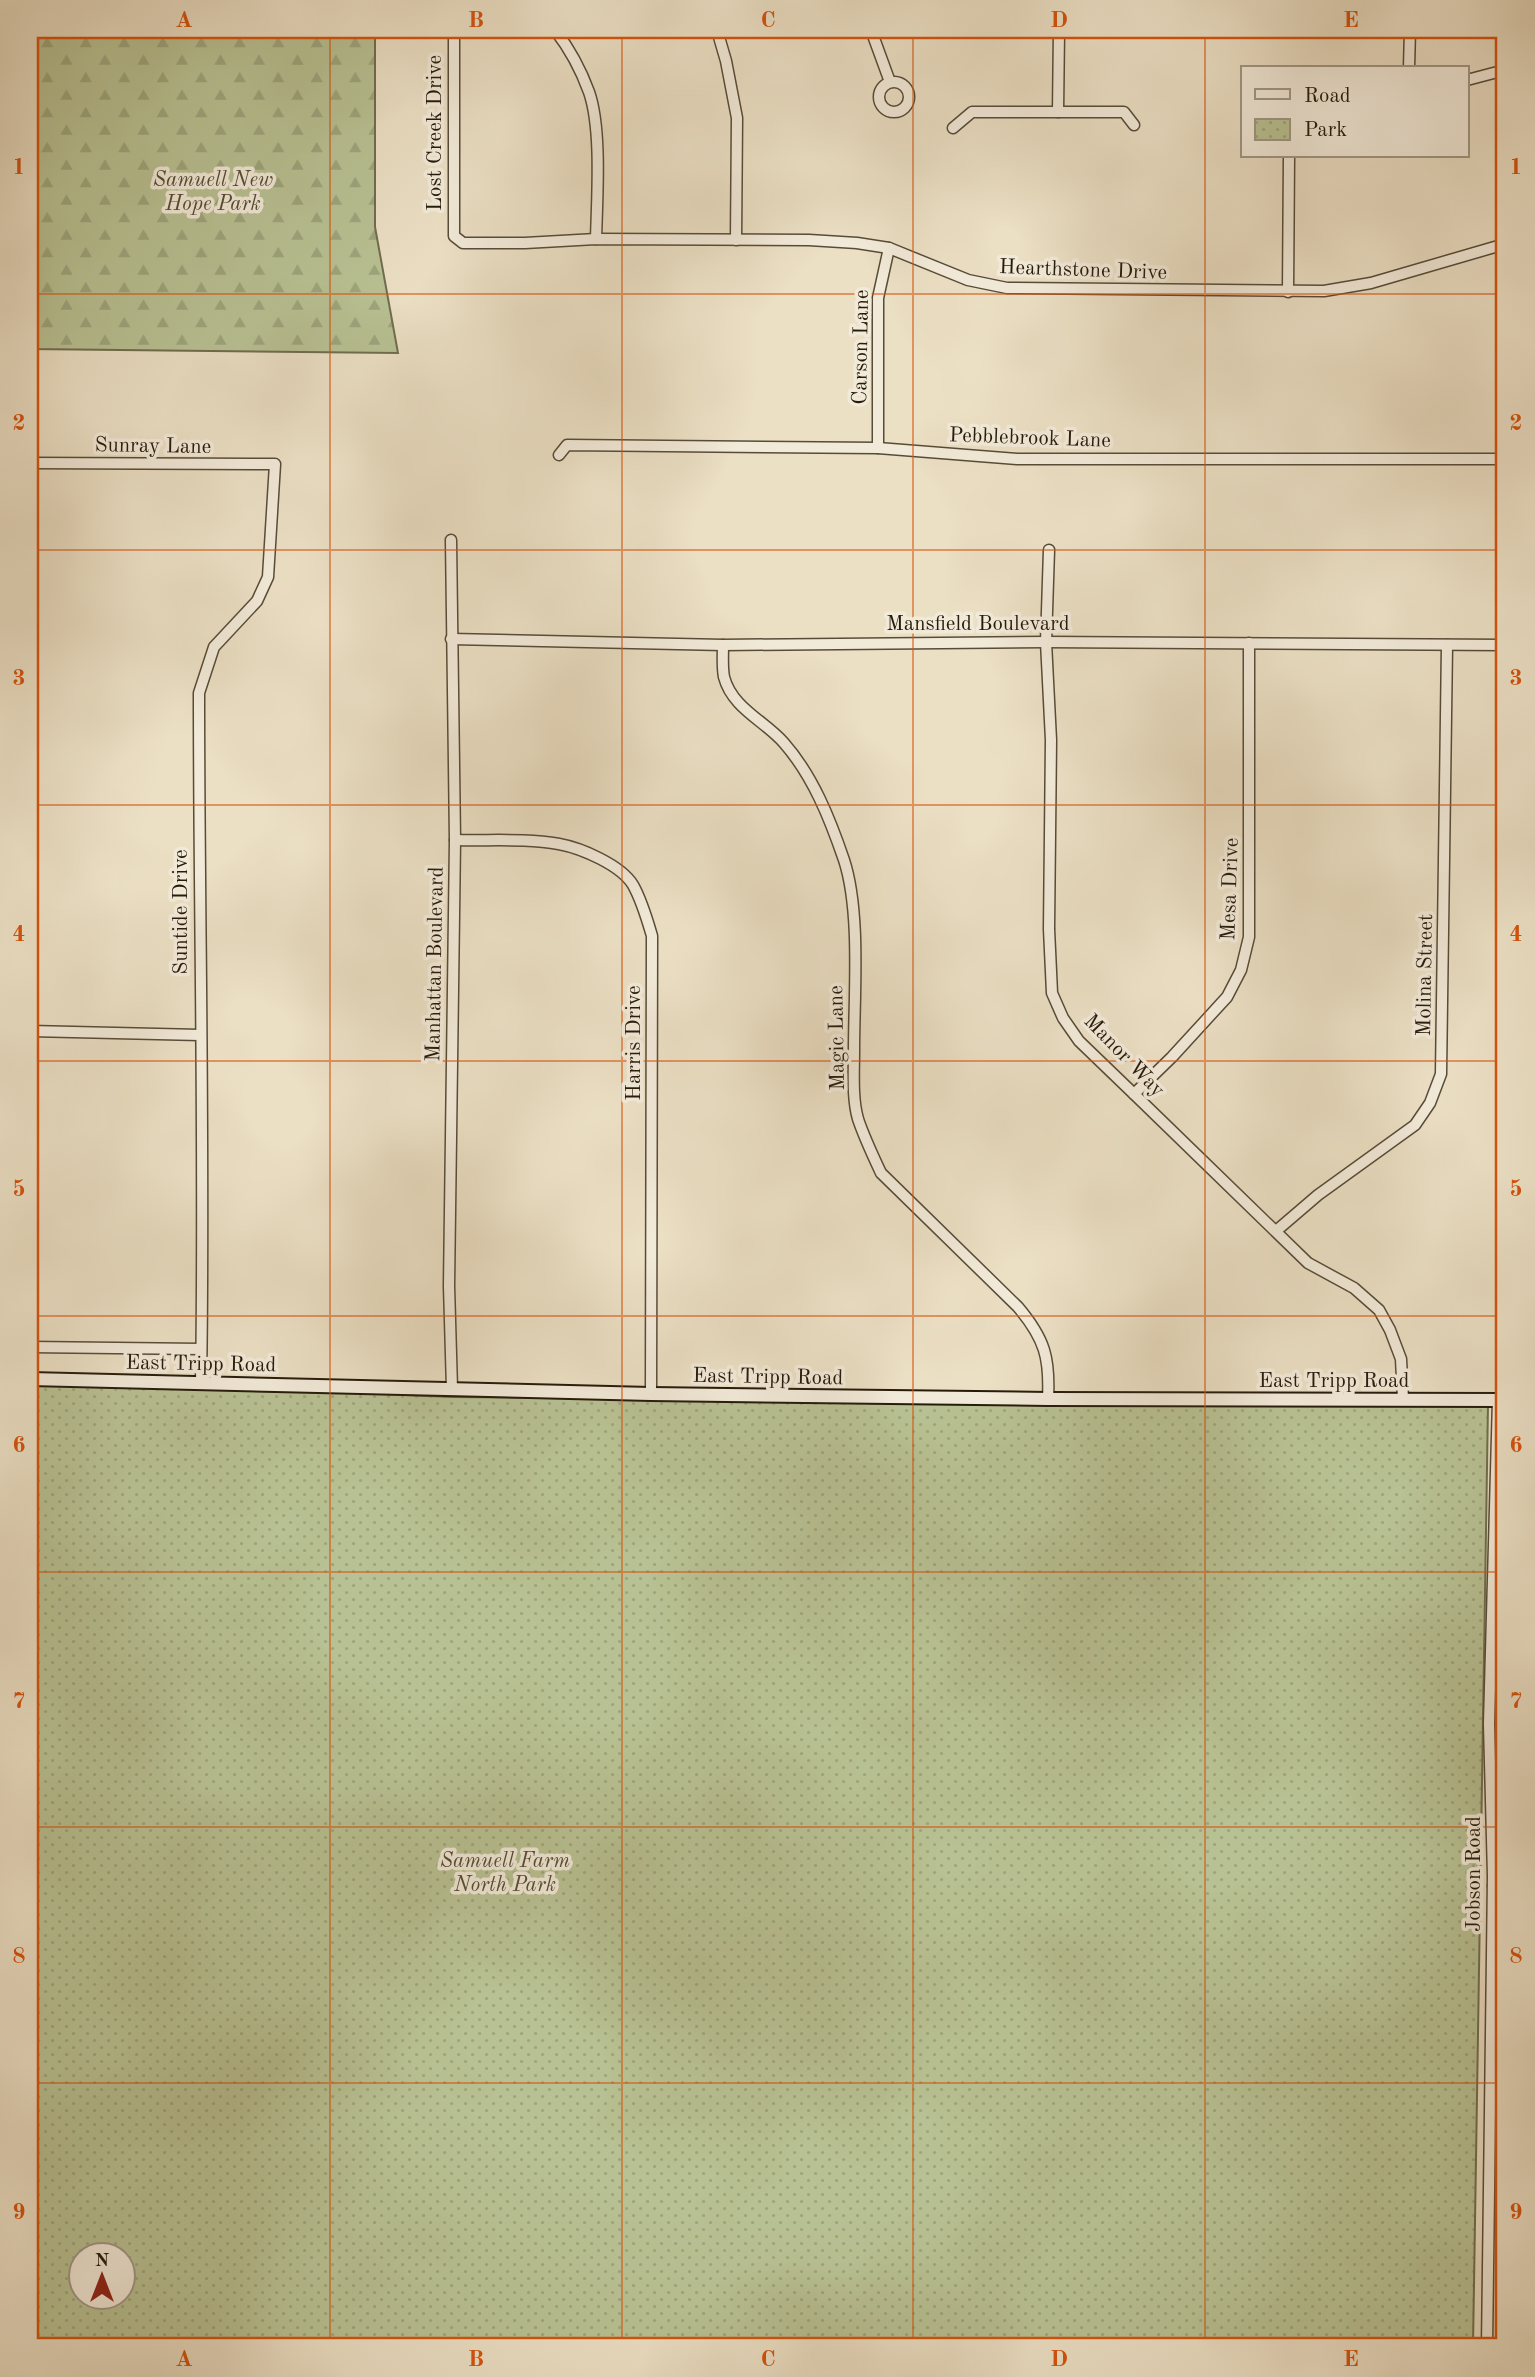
<svg xmlns="http://www.w3.org/2000/svg" width="1535" height="2377" font-family="'Old Standard TT',serif">
	<style>
		.forest { fill: url(#forest-firs); stroke: #6f6e4e; stroke-width: 2 }
		.park { fill: url(#park-dots); stroke: #6f6e4e; stroke-width: 2; fill-rule: evenodd }
		.lines { fill: none; stroke-linecap: round; stroke-linejoin: round }
		.street-casing { stroke: #574c38; stroke-width: 13 }
		.secondary-casing { stroke: #261b0a; stroke-width: 16 }
		.street { stroke: #f2ead9; stroke-width: 10 }
		.secondary { stroke: #f2ead9; stroke-width: 12 }
		.grid { fill: none; stroke: #d5530c; stroke-width: 2; stroke-opacity: 0.55 }
		.labels { text-anchor: middle; stroke-width: 7; stroke-linejoin: round; paint-order: stroke }
		.street-label { font-size: 21px; fill: #261b0a; stroke: #f2ead9 }
		.park-label { font-size: 21px; font-style: italic; fill: #524d33; stroke: #f2ead9 }
		.neatline { fill: none; stroke: #d5530c; stroke-width: 2.5 }
		.grid-label { font-size: 23px; text-anchor: middle; font-weight: bold; fill: #d5530c }
	</style>
	<defs>
		<pattern id="forest-firs" width="22" height="20" patternUnits="userSpaceOnUse" patternTransform="scale(1.75)"><rect width="22" height="20" fill="#b8c193"/><path d="M5 1l3.5 6h-7zM16 11l3.5 6h-7z" fill="#9ea57d"/></pattern>
		<pattern id="park-dots" width="8" height="8" patternUnits="userSpaceOnUse" patternTransform="scale(1.75)"><rect width="8" height="8" fill="#b8c193"/><path d="M2 2h.1M6 6h.1" fill="none" stroke="#9ea57d" stroke-width="1.8" stroke-linecap="round"/></pattern>
	</defs>
	<rect width="100%" height="100%" fill="#ebdfc4"/>
	<filter id="stains"><feTurbulence type="fractalNoise" baseFrequency=".00286" numOctaves="4"/><feColorMatrix values="0 0 0 0 .2 0 0 0 0 .09 0 0 0 0 .02 0 0 0 .5 -.17"/></filter>
	<radialGradient id="worn" r=".72"><stop offset=".6" stop-color="#630" stop-opacity="0"/><stop offset="1" stop-color="#630" stop-opacity=".3"/></radialGradient>
	<!-- forest -->
	<polygon class="forest" points="30,30 375,30 375,227 398,353 30,349"/>
	<!-- park -->
	<path class="park" d="M30 1384 222 1387 451 1397 1488 1405 1473 2347H30ZM80 2254H122V2296H80Z"/>
	<g class="lines">
		<!-- street casing -->
		<g class="street-casing">
			<g id="street">
				<polyline points="454,30 454,236 463,243 525,243 596,239 809,240 857,243 889,248 968,280 1007,288 1324,291 1371,283 1505,244"/>
				<path d="M555 30C569 48 581 70 589 92 602 129 597 199 596 239"/>
				<polyline points="717,30 726,61 737,118 736,240"/>
				<polyline points="871,30 890,82"/>
				<polyline points="1409,68 1410,30"/>
				<polyline points="1467,80 1505,70"/>
				<circle cx="894" cy="97" r="15"/>
				<polyline points="1058,112 1059,30"/>
				<polyline points="953,128 972,112 1124,112 1134,125"/>
				<polyline points="1288,292 1289,156"/>
				<polyline points="878,448 878,298 889,248"/>
				<polyline points="559,455 567,445 878,448 1017,459 1497,459 1505,456"/>
				<path d="M30 463 275 464 268 577 257 601 214 647 199 693C199 923 205 1152 201 1382"/>
				<polyline points="451,540 455,840 449,1286 452,1389"/>
				<polyline points="1049,550 1046,642 1051,740 1049,929 1052,993 1063,1018 1079,1041 1134,1094 1308,1263 1354,1288 1379,1310 1390,1330 1401,1359 1403,1399"/>
				<polyline points="451,639 723,645 1046,642 1505,645"/>
				<path d="M723 645C723 655 722 667 724 677 732 708 765 721 784 743 813 776 830 819 844 860 861 912 854 995 854 1050 854 1072 852 1098 858 1119 864 1137 873 1156 881 1173L1018 1307C1045 1339 1050 1358 1048 1399"/>
				<path d="M455 840C489 841 526 838 559 844 581 848 621 865 633 885 642 901 647 919 652 936L651 1394"/>
				<polyline points="30,1031 200,1035"/>
				<polyline points="1134,1094 1172,1057 1227,997 1241,970 1249,937 1249,643"/>
				<polyline points="1276,1231 1318,1195 1415,1125 1430,1103 1441,1074 1447,645"/>
				<polyline points="30,1347 201,1349"/>
				<polyline points="1493,1886 1505,1886"/>
				<polyline points="1487,2347 1493,1876 1489,1724 1498,1400"/>
			</g>
		</g>
		<!-- secondary casing -->
		<g class="secondary-casing">
			<polyline id="secondary" points="30,1379 651,1394 1048,1399 1505,1400"/>
		</g>
		<!-- street -->
		<use href="#street" class="street"/>
		<!-- secondary -->
		<use href="#secondary" class="secondary"/>
	</g>
	<!-- grid -->
	<path class="grid" d="M330 30V2347M622 30V2347M913 30V2347M1205 30V2347M30 294H1505M30 550H1505M30 805H1505M30 1061H1505M30 1316H1505M30 1572H1505M30 1827H1505M30 2083H1505"/>
	<g class="labels">
		<!-- street labels -->
		<g class="street-label">
			<text transform="translate(434 133) rotate(-90)" y="7">Lost Creek Drive</text>
			<text transform="translate(1083 269) rotate(2)" y="7">Hearthstone Drive</text>
			<text transform="translate(860 347) rotate(-89)" y="7">Carson Lane</text>
			<text transform="translate(1030 437) rotate(2)" y="7">Pebblebrook Lane</text>
			<text transform="translate(153 445) rotate(1)" y="7">Sunray Lane</text>
			<text x="978" y="630">Mansfield Boulevard</text>
			<text transform="translate(1229 889) rotate(-88)" y="7">Mesa Drive</text>
			<text transform="translate(180 912) rotate(-90)" y="7">Suntide Drive</text>
			<text transform="translate(434 964) rotate(-89)" y="7">Manhattan Boulevard</text>
			<text transform="translate(1424 975) rotate(-89)" y="7">Molina Street</text>
			<text transform="translate(836 1038) rotate(-91)" y="7">Magic Lane</text>
			<text transform="translate(633 1043) rotate(-90)" y="7">Harris Drive</text>
			<text transform="translate(1125 1055) rotate(46)" y="7">Manor Way</text>
			<text transform="translate(201 1363) rotate(1)" y="7">East Tripp Road</text>
			<text transform="translate(768 1376) rotate(1)" y="7">East Tripp Road</text>
			<text x="1334" y="1387">East Tripp Road</text>
			<text transform="translate(1473 1874) rotate(-90)" y="7">Jobson Road</text>
		</g>
		<!-- park labels -->
		<g class="park-label">
			<text x="213" y="186">Samuell New<tspan x="213" dy="24">Hope Park</tspan></text>
			<text x="505" y="1867">Samuell Farm<tspan x="505" dy="24">North Park</tspan></text>
		</g>
	</g>
	<!-- margin -->
	<rect width="1535" height="2377" fill="none" stroke="#ebdfc4" stroke-width="77"/>
	<!-- legend -->
	<rect x="1241" y="66" width="228" height="91" fill="#f2ead9" stroke="#a09786" stroke-width="2"/>
	<rect x="1255" y="89" width="35" height="10" fill="#f2ead9" stroke="#a09786" stroke-width="2"/>
	<text x="1304" y="102" font-size="21" fill="#261b0a">Road</text>
	<rect x="1255" y="119" width="35" height="21" fill="url(#park-dots)" stroke="#a09786" stroke-width="2"/>
	<text x="1304" y="136" font-size="21" fill="#261b0a">Park</text>
	<!-- north arrow -->
	<g transform="translate(102 2276)"><circle r="33" fill="#f2ead9" stroke="#a09786" stroke-width="2"/>
	<path d="M0-5L12 26L0 18L-12 26Z" fill="#8f2418"/>
	<text y="-10" font-size="19" font-weight="bold" text-anchor="middle" fill="#261b0a">N</text>
	</g>
	<rect x="38" y="38" width="1458" height="2300" class="neatline"/>
	<g class="grid-label">
		<text x="184" y="27">A</text>
		<text x="476" y="27">B</text>
		<text x="768" y="27">C</text>
		<text x="1059" y="27">D</text>
		<text x="1351" y="27">E</text>
		<text x="19" y="174">1</text>
		<text x="1516" y="174">1</text>
		<text x="19" y="430">2</text>
		<text x="1516" y="430">2</text>
		<text x="19" y="685">3</text>
		<text x="1516" y="685">3</text>
		<text x="19" y="941">4</text>
		<text x="1516" y="941">4</text>
		<text x="19" y="1196">5</text>
		<text x="1516" y="1196">5</text>
		<text x="19" y="1452">6</text>
		<text x="1516" y="1452">6</text>
		<text x="19" y="1708">7</text>
		<text x="1516" y="1708">7</text>
		<text x="19" y="1963">8</text>
		<text x="1516" y="1963">8</text>
		<text x="19" y="2219">9</text>
		<text x="1516" y="2219">9</text>
		<text x="184" y="2366">A</text>
		<text x="476" y="2366">B</text>
		<text x="768" y="2366">C</text>
		<text x="1059" y="2366">D</text>
		<text x="1351" y="2366">E</text>
	</g>
	<rect width="100%" height="100%" filter="url(#stains)"/>
	<rect width="100%" height="100%" fill="url(#worn)"/>
</svg>
